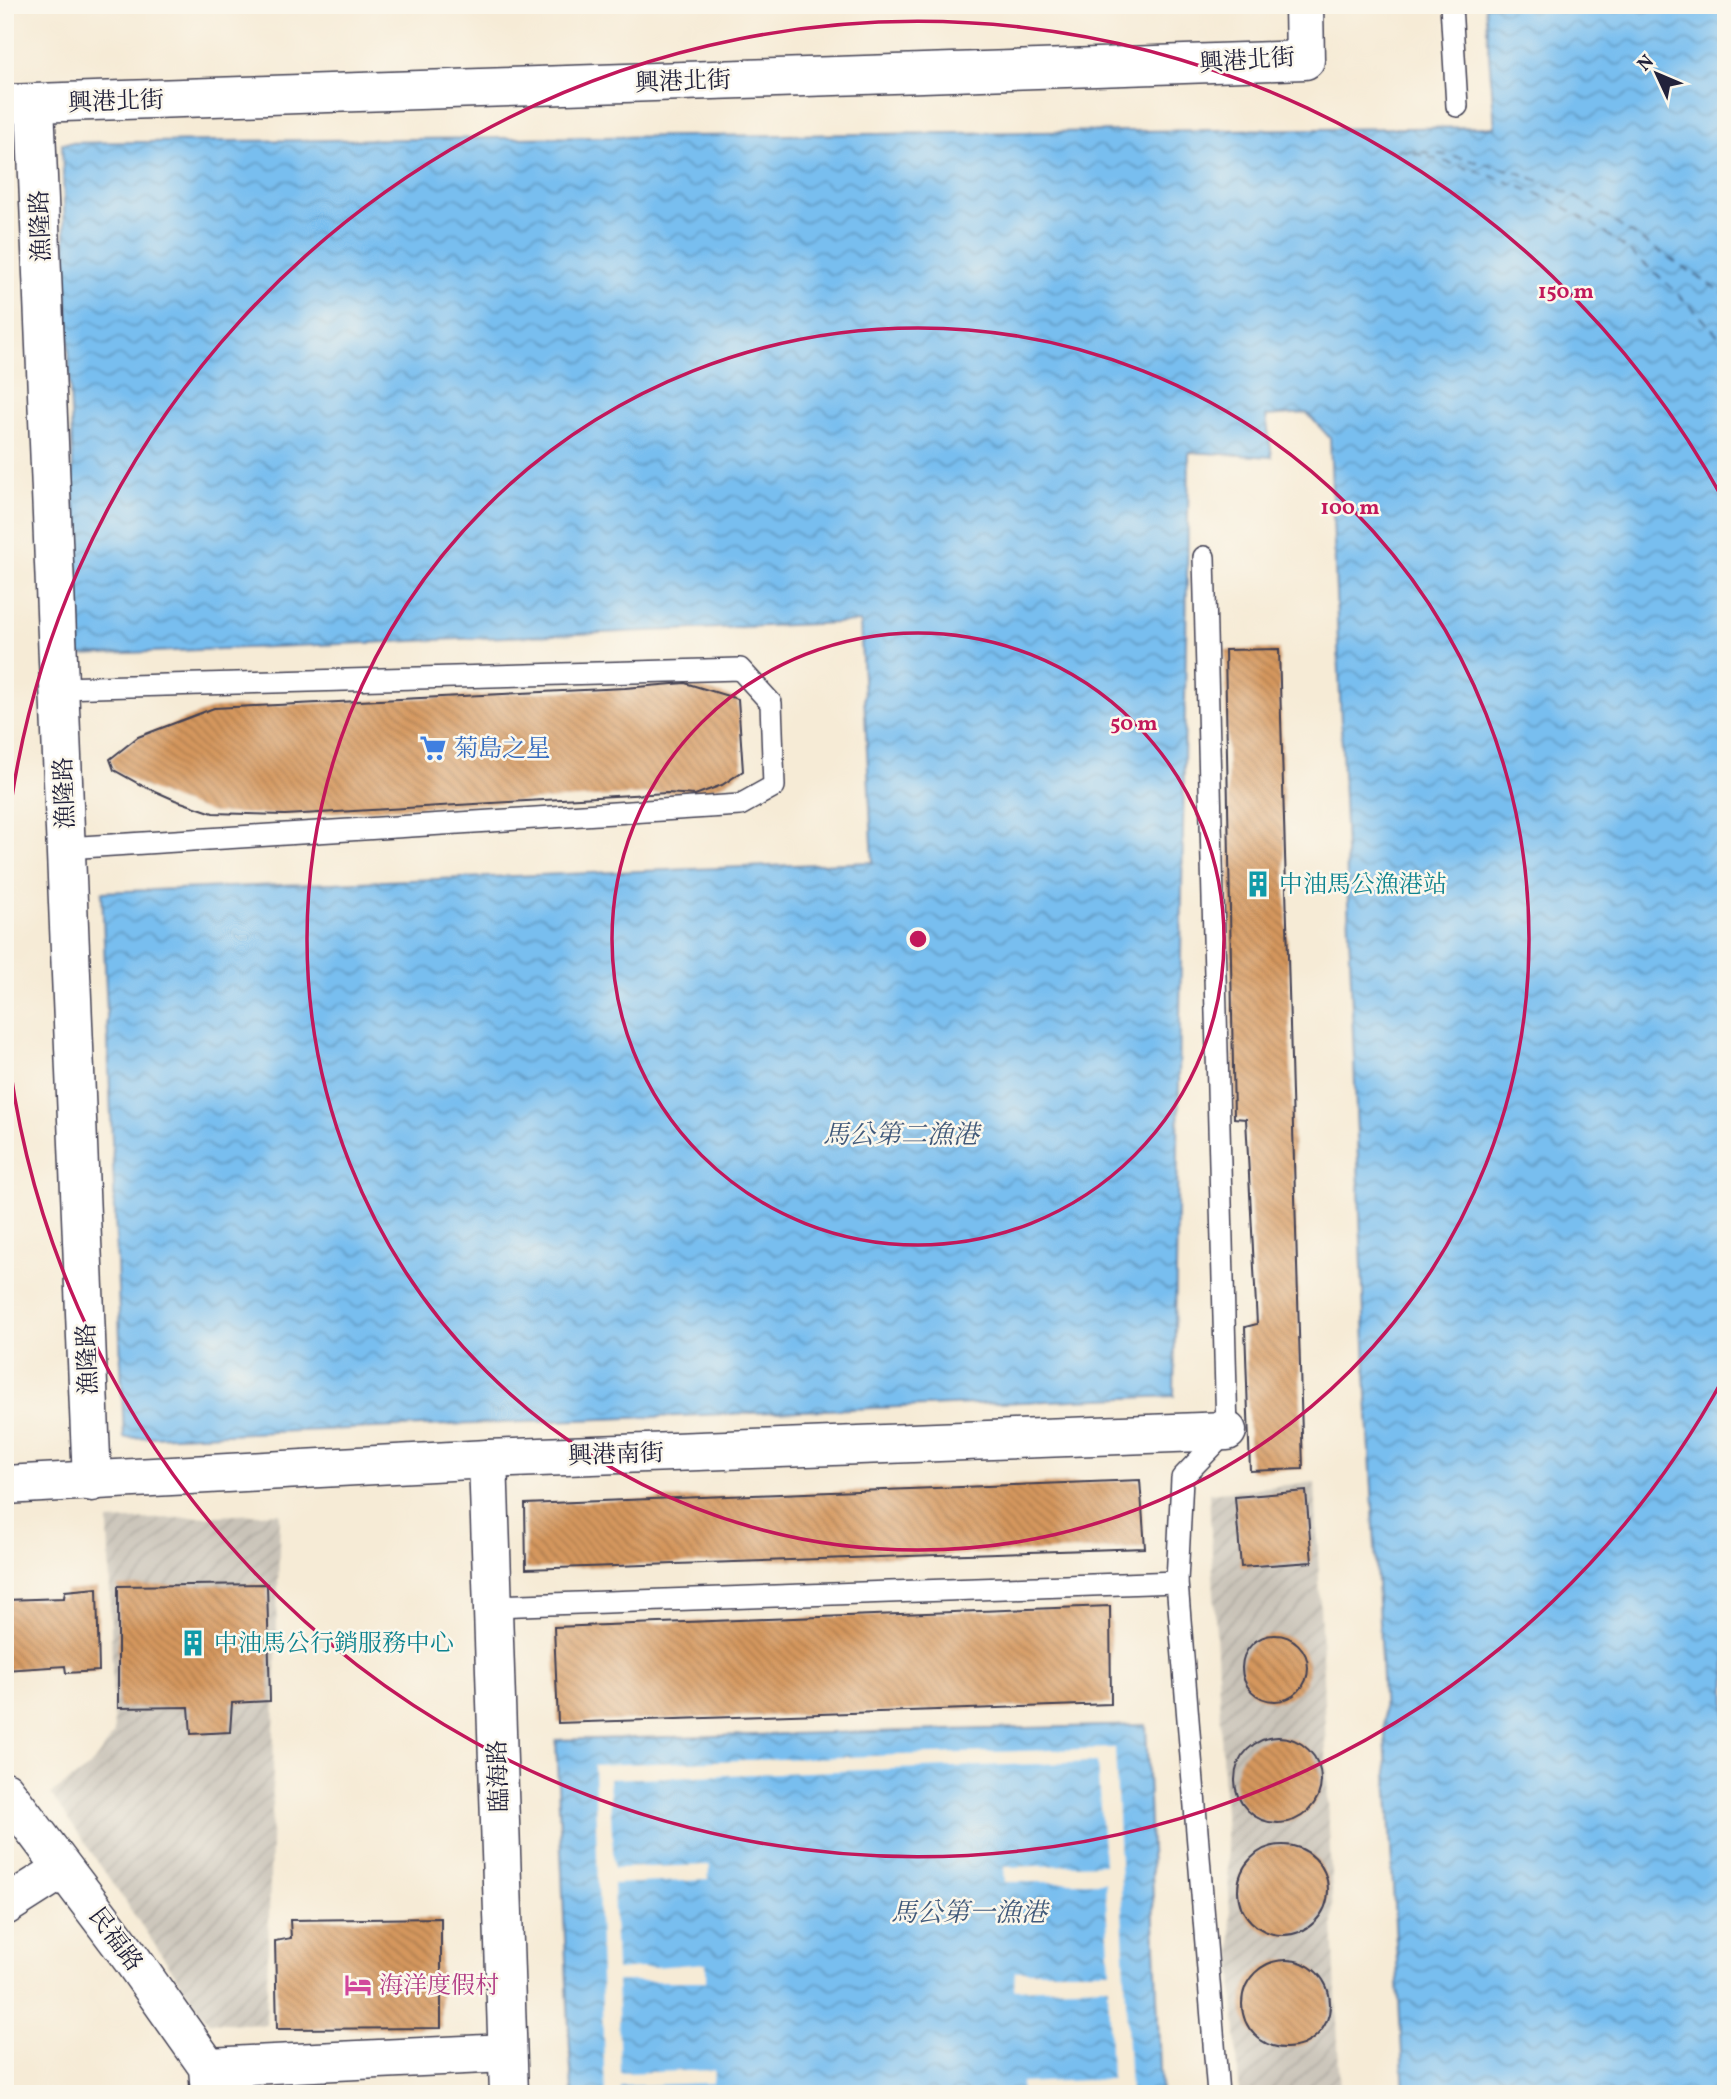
<svg xmlns="http://www.w3.org/2000/svg" width="1731" height="2099" font-family="Vollkorn,'Noto Serif TC',serif">
	<style>
		.industrial { fill: url(#industrial-furrows) }
		.water { fill: url(#water-waves); stroke: #4d7095; stroke-width: 2 }
		.pier { fill: #f6ebd6 }
		.lines { fill: none; stroke-linecap: round; stroke-linejoin: round }
		.ferry { stroke: #40597a; stroke-width: 2; stroke-dasharray: 9 7; stroke-linecap: butt }
		.building { fill: url(#building-back-hatch) }
		.lane-casing { stroke: #424052; stroke-width: 24 }
		.street-casing { stroke: #424052; stroke-width: 41 }
		.lane { stroke: #fff; stroke-width: 21 }
		.street { stroke: #fff; stroke-width: 38 }
		.ring { fill: none; stroke: #c2185b; stroke-width: 3.5 }
		.labels { text-anchor: middle; stroke-width: 5; stroke-linejoin: round; paint-order: stroke }
		.street-label { font-size: 24px; fill: #22223b; stroke: #fbf7ec }
		.shop-label { font-size: 24px; fill: #366cbe; stroke: #fbf7ec; text-anchor: start }
		.culture-label { font-size: 24px; fill: #0d838f; stroke: #fbf7ec; text-anchor: start }
		.hotel-label { font-size: 24px; fill: #b23c85; stroke: #fbf7ec; text-anchor: start }
		.water-label { font-size: 26px; font-style: italic; fill: #40597a; stroke: #fbf7ec }
		.centre { fill: #c2185b; stroke: #fbf7ec; stroke-width: 3.5 }
		.ring-label { font-size: 21px; text-anchor: middle; font-weight: bold; fill: #c2185b; stroke: #fbf7ec; stroke-width: 5; stroke-linejoin: round; paint-order: stroke }
	</style>
	<defs>
		<pattern id="industrial-furrows" width="10" height="10" patternUnits="userSpaceOnUse" patternTransform="scale(1.75)"><rect width="10" height="10" fill="#c9c3b8"/><path d="M-1 1l2-2M0 10L10 0M9 11l2-2" fill="none" stroke="#aca79f"/></pattern>
		<pattern id="water-waves" width="16" height="10" patternUnits="userSpaceOnUse" patternTransform="scale(1.75)"><rect width="16" height="10" fill="#78beef"/><path d="M0 5q4-4 8 0t8 0" fill="none" stroke="#629ac3"/></pattern>
		<pattern id="building-back-hatch" width="6" height="6" patternUnits="userSpaceOnUse" patternTransform="scale(1.75)"><rect width="6" height="6" fill="#d5975d"/><path d="M-1 5l2 2M0 0l6 6M5-1l2 2" fill="none" stroke="#ac7b4e"/></pattern>
	</defs>
	<rect width="100%" height="100%" fill="#fbf7ec"/>
	<filter id="ink" filterUnits="userSpaceOnUse"><feTurbulence type="fractalNoise" baseFrequency=".0143" numOctaves="2"/><feDisplacementMap in="SourceGraphic" scale="14" xChannelSelector="R" yChannelSelector="G"/><feConvolveMatrix kernelMatrix="1 2 1 2 8 2 1 2 1" color-interpolation-filters="sRGB"/></filter>
	<filter id="wash" filterUnits="userSpaceOnUse"><feTurbulence type="fractalNoise" baseFrequency=".00686" numOctaves="4" result="noise"/><feDisplacementMap in="SourceGraphic" scale="28" xChannelSelector="R" yChannelSelector="G"/><feGaussianBlur stdDeviation="1.57" result="paint"/><feColorMatrix in="noise" values="0 0 0 0 0 0 0 0 0 0 0 0 0 0 0 0 0 1.4 0 .05"/><feComposite in="paint" operator="in"/></filter>
	<g filter="url(#wash)">
		<rect width="100%" height="100%" fill="#f6ebd6"/>
		<!-- industrial -->
		<g class="industrial">
			<polygon points="1315,1482 1340,2094 1239,2094 1209,1493"/>
			<polygon points="280,1513 266,2025 208,2022 51,1794 90,1767 114,1734 108,1521"/>
		</g>
		<!-- water -->
		<g class="water">
			<polygon points="1485,5 1726,5 1726,2094 1404,2094 1367,1395 1330,438 1307,413 1266,416 1272,457 1189,452 1174,1396 124,1438 102,892 873,862 860,622 79,655 62,143 1495,127"/>
			<polygon points="1146,1725 1161,2094 572,2094 556,1740"/>
		</g>
		<!-- pier -->
		<polygon class="pier" points="1115,1748 1130,2094 1022,2094 1021,2083 1111,2079 1108,1986 1014,1989 1015,1971 1110,1971 1105,1882 1005,1882 1004,1867 1104,1864 1097,1762 609,1779 614,1868 710,1865 708,1880 613,1884 616,1970 706,1963 706,1981 617,1981 620,2073 714,2070 713,2083 620,2086 620,2094 605,2094 594,1765"/>
		<g class="lines">
			<!-- ferry -->
			<g class="ferry">
				<path d="M1398 149C1444 161 1491 174 1535 193 1606 223 1674 286 1726 344"/>
				<polyline points="1406,150 1453,156 1517,172 1571,194 1726,295"/>
			</g>
		</g>
		<g id="blocks">
			<!-- building -->
			<g class="building">
				<polygon points="1279,649 1303,1469 1250,1471 1245,1327 1257,1324 1246,1119 1234,1118 1225,650"/>
				<polygon points="685,683 738,699 743,771 722,785 695,795 667,793 285,815 213,813 175,800 141,785 114,770 110,759 138,737 214,708 625,688"/>
				<polygon points="1140,1480 1145,1548 526,1569 525,1504"/>
				<polygon points="1306,1491 1312,1562 1241,1567 1235,1497"/>
				<polygon points="267,1584 270,1701 232,1703 230,1732 191,1734 189,1707 118,1708 118,1586"/>
				<polygon points="97,1588 99,1671 66,1673 65,1666 5,1670 5,1600 64,1598 65,1591"/>
				<polygon points="1110,1606 1111,1704 558,1723 554,1627"/>
				<circle cx="1275" cy="1668" r="33"/>
				<circle cx="1278" cy="1780" r="43"/>
				<circle cx="1283" cy="1890" r="45"/>
				<polygon points="441,1918 441,2028 277,2029 275,1941 291,1938 290,1920"/>
				<circle cx="1286" cy="2004" r="44"/>
				<polygon points="1300,2089 1313,2094 1277,2094 1287,2090"/>
			</g>
		</g>
	</g>
	<g filter="url(#ink)">
		<use href="#blocks" fill-opacity="0" stroke="#424052" stroke-width="2"/>
		<g class="lines">
			<!-- lane casing -->
			<g class="lane-casing">
				<g id="lane">
					<polyline points="1451,5 1457,106"/>
					<polyline points="1204,557 1227,1431 1182,1478 1177,1582 1218,2094"/>
					<polyline points="59,688 740,669 771,703 774,786 740,805 66,848"/>
					<polyline points="492,1606 1177,1582"/>
				</g>
			</g>
			<!-- street casing -->
			<g class="street-casing">
				<g id="street">
					<polyline points="5,104 1305,60 1304,5"/>
					<polyline points="35,104 92,1482"/>
					<polyline points="488,1459 509,2094"/>
					<polyline points="5,1485 488,1459 1227,1431"/>
					<polyline points="5,1791 131,1958 208,2067 210,2094"/>
					<polyline points="5,1906 63,1869"/>
					<polyline points="208,2067 507,2053"/>
				</g>
			</g>
			<!-- lane -->
			<use href="#lane" class="lane"/>
			<!-- street -->
			<use href="#street" class="street"/>
		</g>
	</g>
	<!-- distance rings -->
	<g class="ring">
		<circle cx="918" cy="939" r="306"/>
		<circle cx="918" cy="939" r="611"/>
		<path d="M1724 1377A917 917 0 0 1 6 1035M6 843A917 917 0 0 1 1724 501"/>
	</g>
	<!-- icons -->
	<defs>
		<g id="supermarket-bare" transform="scale(2.1)"><path d="M-6-5.5h2.5l.6 2H6L4.5 2H-2.5L-4.4-4H-6ZM-1.5 3.2a1.3 1.3 0 1 0 .1 0ZM3 3.2a1.3 1.3 0 1 0 .1 0Z" fill="#3f7fe0" stroke="#fbf7ec" stroke-width="2.5" paint-order="stroke"/></g>
		<g id="building-bare" transform="scale(2.1)"><path d="M-4-6H4V6H1V3H-1V6H-4ZM-2.5-4.3h1.7v1.8h-1.7ZM.8-4.3h1.7v1.8H.8ZM-2.5-1h1.7V.8h-1.7ZM.8-1h1.7V.8H.8Z" fill="#0f9aa8" stroke="#fbf7ec" stroke-width="2.5" paint-order="stroke"/></g>
		<g id="hotel-bare" transform="scale(2.1)"><path d="M-6-4.5h1.5V1H6V5H4.5V3h-9V5H-6ZM-4 0a1.8 1.8 0 1 1 3.6 0ZM.5 0V-2.5h3Q6-2.5 6 0Z" fill="#d1479c" stroke="#fbf7ec" stroke-width="2.5" paint-order="stroke"/></g>
	</defs>
	<g fill-rule="evenodd">
		<use href="#supermarket-bare" x="433" y="748"/>
		<use href="#building-bare" x="1258" y="884"/>
		<use href="#building-bare" x="193" y="1643"/>
		<use href="#hotel-bare" x="358" y="1985"/>
	</g>
	<g class="labels">
		<!-- street labels -->
		<g class="street-label">
			<text transform="translate(1247 60) rotate(-4)" y="8">興港北街</text>
			<text transform="translate(683 81) rotate(-2)" y="8">興港北街</text>
			<text transform="translate(116 101) rotate(-2)" y="8">興港北街</text>
			<text transform="translate(40 226) rotate(-92)" y="8">漁隆路</text>
			<text transform="translate(64 793) rotate(-92)" y="8">漁隆路</text>
			<text transform="translate(87 1359) rotate(-92)" y="8">漁隆路</text>
			<text transform="translate(616 1454) rotate(-2)" y="8">興港南街</text>
			<text transform="translate(498 1776) rotate(-92)" y="8">臨海路</text>
			<text transform="translate(116 1939) rotate(53)" y="8">民福路</text>
		</g>
		<!-- shop labels -->
		<g class="shop-label">
			<text x="454" y="756">菊島之星</text>
		</g>
		<!-- culture labels -->
		<g class="culture-label">
			<text x="1279" y="892">中油馬公漁港站</text>
			<text x="214" y="1651">中油馬公行銷服務中心</text>
		</g>
		<!-- hotel labels -->
		<g class="hotel-label">
			<text x="379" y="1993">海洋度假村</text>
		</g>
		<!-- water labels -->
		<g class="water-label">
			<text x="901" y="1143">馬公第二漁港</text>
			<text x="969" y="1921">馬公第一漁港</text>
		</g>
	</g>
	<circle cx="918" cy="939" r="10" class="centre"/>
	<g class="ring-label">
		<text x="1566" y="298">150 m</text>
		<text x="1350" y="514">100 m</text>
		<text x="1134" y="730">50 m</text>
	</g>
	<!-- margin -->
	<rect width="1731" height="2099" fill="none" stroke="#fbf7ec" stroke-width="28"/>
	<!-- north arrow -->
	<g transform="translate(1657 74) rotate(314)" stroke="#fbf7ec" stroke-width="5" paint-order="stroke">
	<path d="M0-5L12 26L0 18L-12 26Z" fill="#22223b"/>
	<text y="-10" font-size="19" font-weight="bold" text-anchor="middle" fill="#22223b">N</text>
	</g>
</svg>
